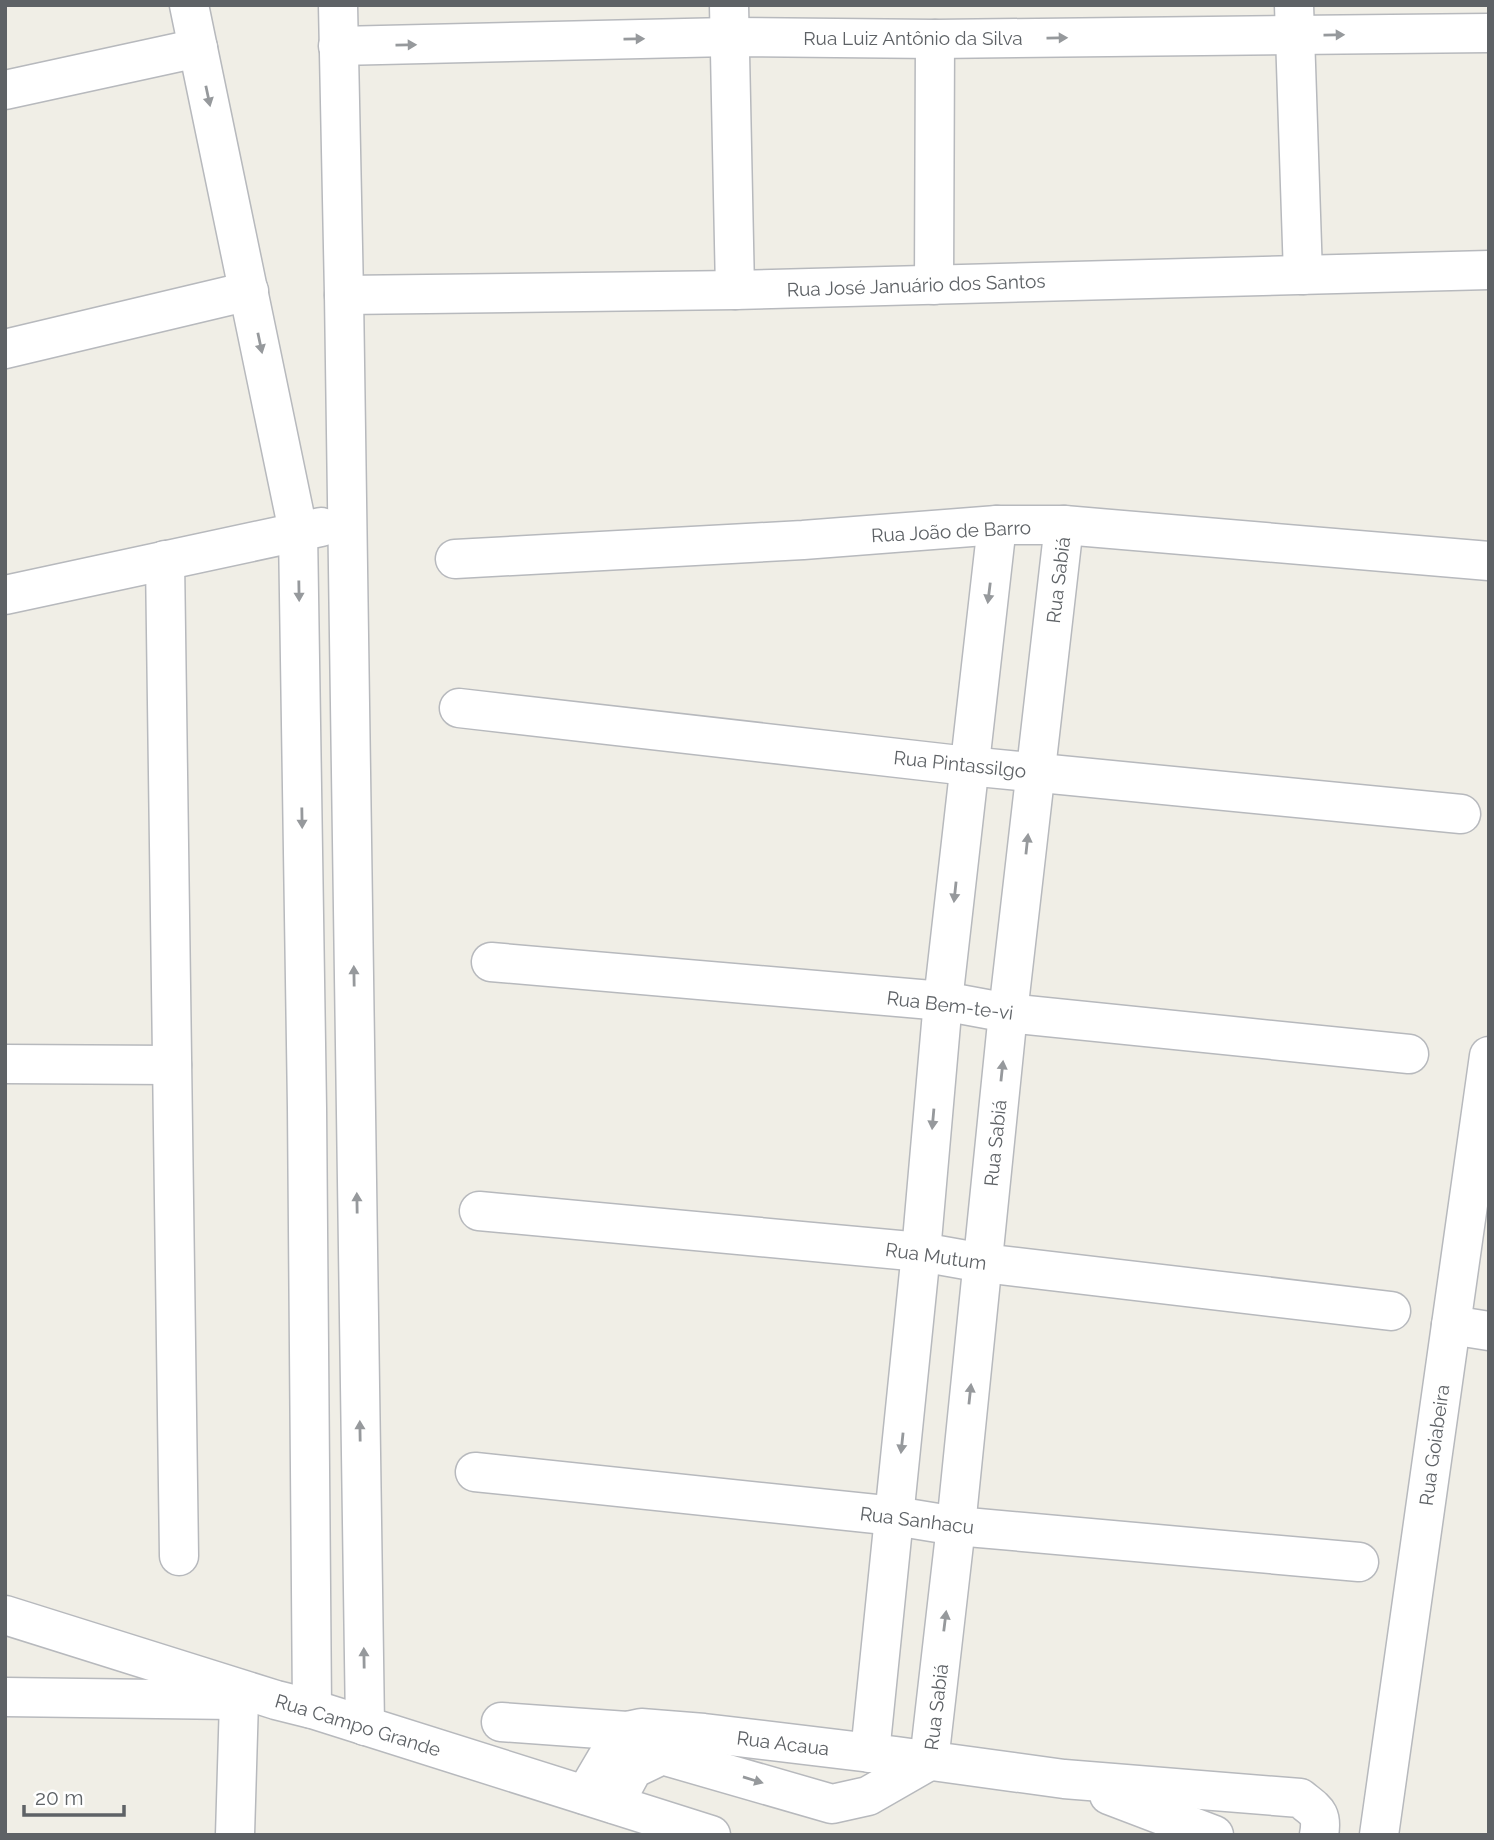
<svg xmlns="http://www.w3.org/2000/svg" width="1494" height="1840" font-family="Raleway,sans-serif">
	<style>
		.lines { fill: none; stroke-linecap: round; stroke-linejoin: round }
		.minor-casing { stroke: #b7b9bd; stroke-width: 41 }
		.minor { stroke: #fff; stroke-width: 38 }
		.oneway { fill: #96999c }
		.labels { text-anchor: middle; stroke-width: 7; stroke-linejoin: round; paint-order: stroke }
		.street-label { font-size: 19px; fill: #5e6266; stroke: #fff }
	</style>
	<rect width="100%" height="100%" fill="#f0eee6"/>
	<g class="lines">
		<!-- minor casing -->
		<g class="minor-casing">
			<g id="minor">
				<polyline points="189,5 298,531 307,1108 312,1709"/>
				<polyline points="338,5 344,295 365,1726"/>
				<polyline points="729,5 735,290"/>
				<polyline points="1294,5 1303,275"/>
				<polyline points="338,46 729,37 935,39 1489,33"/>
				<polyline points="5,90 198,48"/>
				<polyline points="934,285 935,39"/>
				<polyline points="344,295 735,290 1489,270"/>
				<polyline points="5,349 249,291"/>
				<polyline points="455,559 803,540 997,525 1064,525 1489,561"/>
				<polyline points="165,560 179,1556"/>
				<polyline points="5,595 321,527"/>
				<polyline points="459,708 968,766 1461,814"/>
				<polyline points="491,962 943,1001 1008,1013 1409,1054"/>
				<polyline points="5,1064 172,1065"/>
				<polyline points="479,1211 921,1252 983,1263 1391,1311"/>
				<polyline points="1451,1325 1489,1331"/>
				<polyline points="475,1472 895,1516 956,1526 1359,1562"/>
				<polyline points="5,1615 276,1700 312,1709 711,1835"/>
				<polyline points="5,1697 234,1700"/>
				<path d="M501 1722 627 1731 641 1728 704 1733 896 1756 1064 1779 1300 1798C1316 1811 1323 1813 1319 1835"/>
				<polyline points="870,1753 921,1252 943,1001 997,525"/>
				<polyline points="585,1795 618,1739 627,1731"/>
				<polyline points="1109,1795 1214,1835"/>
				<polyline points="614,1804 633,1769 662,1755 832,1804 868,1796 929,1761 956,1526 1008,1013 1064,525"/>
				<polyline points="235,1835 239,1700"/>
				<polyline points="1379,1835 1489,1056"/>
			</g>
		</g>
		<!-- minor -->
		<use href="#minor" class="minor"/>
	</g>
	<!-- one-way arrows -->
	<defs><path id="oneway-solid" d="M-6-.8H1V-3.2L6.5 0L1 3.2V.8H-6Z" transform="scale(1.75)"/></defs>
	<g class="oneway">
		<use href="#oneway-solid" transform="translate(1334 35) rotate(-1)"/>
		<use href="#oneway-solid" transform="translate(1057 38) rotate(-1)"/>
		<use href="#oneway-solid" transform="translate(634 39) rotate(-1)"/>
		<use href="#oneway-solid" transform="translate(406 45) rotate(-1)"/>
		<use href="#oneway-solid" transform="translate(208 96) rotate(78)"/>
		<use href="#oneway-solid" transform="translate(260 343) rotate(78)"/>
		<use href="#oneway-solid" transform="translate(299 591) rotate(89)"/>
		<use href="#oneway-solid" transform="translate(989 593) rotate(97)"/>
		<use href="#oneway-solid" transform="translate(302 818) rotate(89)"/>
		<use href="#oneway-solid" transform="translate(1027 844) rotate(-84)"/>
		<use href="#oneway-solid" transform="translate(955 892) rotate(96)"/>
		<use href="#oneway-solid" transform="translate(354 976) rotate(-91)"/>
		<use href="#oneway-solid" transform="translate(1002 1071) rotate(-84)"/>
		<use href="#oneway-solid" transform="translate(933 1119) rotate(95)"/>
		<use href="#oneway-solid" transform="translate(357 1203) rotate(-91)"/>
		<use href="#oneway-solid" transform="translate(970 1394) rotate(-84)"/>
		<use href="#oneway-solid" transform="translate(360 1431) rotate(-91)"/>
		<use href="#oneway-solid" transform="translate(902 1443) rotate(96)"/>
		<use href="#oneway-solid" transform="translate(945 1621) rotate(-83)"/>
		<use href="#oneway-solid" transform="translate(364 1658) rotate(-91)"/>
		<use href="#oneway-solid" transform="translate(753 1780) rotate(17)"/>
	</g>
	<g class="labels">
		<!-- street labels -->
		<g class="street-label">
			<text x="913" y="45">Rua Luiz Antônio da Silva</text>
			<text transform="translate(916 285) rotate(-2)" y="7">Rua José Januário dos Santos</text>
			<text transform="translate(951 531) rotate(-3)" y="7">Rua João de Barro</text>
			<text transform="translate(1058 580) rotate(-83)" y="7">Rua Sabiá</text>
			<text transform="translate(960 764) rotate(6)" y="7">Rua Pintassilgo</text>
			<text transform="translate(950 1005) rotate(7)" y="7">Rua Bem-te-vi</text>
			<text transform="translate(995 1143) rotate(-84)" y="7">Rua Sabiá</text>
			<text transform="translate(936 1256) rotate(8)" y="7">Rua Mutum</text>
			<text transform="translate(1434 1445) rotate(-82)" y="7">Rua Goiabeira</text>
			<text transform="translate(917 1520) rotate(7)" y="7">Rua Sanhacu</text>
			<text transform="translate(936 1707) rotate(-83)" y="7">Rua Sabiá</text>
			<text transform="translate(358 1725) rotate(17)" y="7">Rua Campo Grande</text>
			<text transform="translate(783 1743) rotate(7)" y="7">Rua Acaua</text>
		</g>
	</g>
	<!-- border -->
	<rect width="1494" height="1840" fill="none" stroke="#5e6266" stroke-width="14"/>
	<!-- scale -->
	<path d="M24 1805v10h100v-10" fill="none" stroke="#5e6266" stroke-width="3.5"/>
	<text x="35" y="1805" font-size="21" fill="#5e6266" stroke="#ffffff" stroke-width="5" paint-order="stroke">20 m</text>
</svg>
